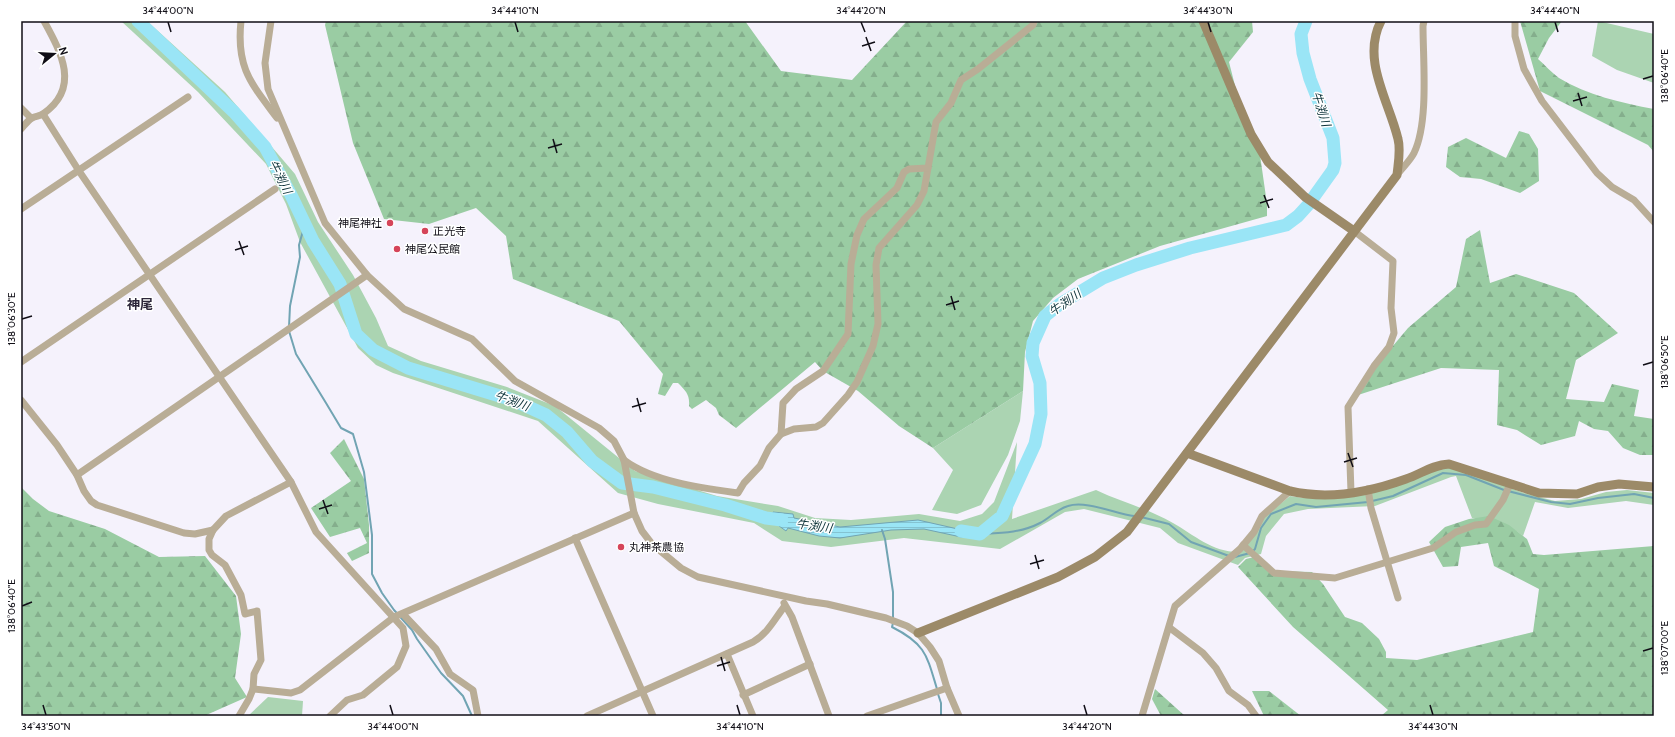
<svg xmlns="http://www.w3.org/2000/svg" width="1675" height="737" font-family="Cabin,'Noto Sans JP',sans-serif">
	<style>
		.grass { fill: #abd4b2 }
		.forest { fill: url(#forest-firs) }
		.water { fill: url(#water-rules); stroke: #71a4b3 }
		.lines { fill: none; stroke-linecap: round; stroke-linejoin: round }
		.stream { stroke: #71a4b3; stroke-width: 2 }
		.river { stroke: #9ae5f6; stroke-width: 13 }
		.street { stroke: #b9ad96; stroke-width: 7 }
		.secondary { stroke: #9c8a68; stroke-width: 9 }
		.ticks { fill: none; stroke: #100e16; stroke-width: 1.5 }
		.poi-dot { fill: #d54459; stroke: #fff; stroke-width: 1.5 }
		.labels { text-anchor: middle; stroke-width: 3; stroke-linejoin: round; paint-order: stroke }
		.poi-label { font-size: 11px; fill: #100e16; stroke: #fff; text-anchor: start }
		.water-label { font-size: 12px; font-style: italic; fill: #0b3138; stroke: #fff }
		.quarter-label { font-size: 13px; font-weight: bold; fill: #2d273a; stroke: #fff }
		.neatline { fill: none; stroke: #100e16; stroke-width: 1.5 }
		.ticks-label { font-size: 10px; text-anchor: middle; fill: #100e16 }
	</style>
	<defs>
		<pattern id="forest-firs" width="22" height="20" patternUnits="userSpaceOnUse"><rect width="22" height="20" fill="#9acca3"/><path d="M5 1l3.5 6h-7zM16 11l3.5 6h-7z" fill="#84ae8c"/></pattern>
		<pattern id="water-rules" width="6" height="5" patternUnits="userSpaceOnUse"><rect width="6" height="5" fill="#9ae5f6"/><path d="M0 2.5h6" fill="none" stroke="#84c3d2"/></pattern>
	</defs>
	<rect width="100%" height="100%" fill="#f5f2fc"/>
	<!-- grass -->
	<g class="grass">
		<path d="M121 21H147L225 92 295 174 318 222 353 275 376 318 388 346 421 361 507 387 555 406 635 471 717 496 778 506 815 518 851 520 919 514 960 521 982 514 994 502 1017 442 1012 519 1096 490C1121 502 1149 509 1173 523 1194 535 1214 553 1240 552L1264 517 1290 496 1303 498H1329L1449 466 1524 493 1555 501 1581 499 1606 492 1627 490 1654 493V505L1626 501 1568 508 1535 502 1523 536C1508 524 1492 518 1472 518L1456 476 1451 477 1375 506 1308 509 1284 514 1266 536 1261 554 1245 558 1238 565 1178 543 1160 528 1084 509 1065 512 1000 549 904 538 831 547 782 541 754 523 658 504 618 493 538 421 393 373 376 365 358 348 300 242 286 204 266 164 198 92Z"/>
		<polygon points="1598,21 1654,34 1654,83 1617,70 1592,56"/>
		<polygon points="1023,391 1020,421 1008,455 981,505 957,514 932,510 953,470 933,448"/>
		<polygon points="268,697 303,701 302,716 248,716"/>
	</g>
	<!-- forest -->
	<g class="forest">
		<path d="M326 21H745L781 71 852 80 907 21H1252L1253 32 1229 62 1245 125 1259 148 1267 204V216L1160 246 1078 279 1053 298 1033 321 1025 352 1023 391 933 448 899 426 858 391 823 371 815 362 736 428 719 415 716 408 706 400 692 409 689 406C690 395 686 391 678 383H673L665 396 658 394 663 374 619 321 513 279 506 236 476 208 429 224 384 219 353 143 325 25Z"/>
		<path d="M1520 21H1562L1549 38 1538 59C1545 65 1552 73 1559 78 1587 95 1622 103 1654 109V152L1648 145 1540 91Z"/>
		<polygon points="1519,131 1529,134 1538,149 1539,181 1520,193 1481,179 1460,177 1446,167 1448,147 1466,138 1506,158"/>
		<polygon points="1480,230 1490,283 1516,274 1574,293 1618,333 1576,360 1566,399 1604,402 1612,384 1639,390 1634,416 1654,419 1654,455 1640,455 1623,448 1608,431 1594,429 1579,421 1575,436 1541,445 1517,430 1497,425 1499,370 1441,368 1355,396 1366,378 1408,328 1456,287 1466,239"/>
		<polygon points="344,439 364,479 369,525 369,553 352,561 347,553 367,543 360,528 330,537 311,508 351,481 330,453"/>
		<polygon points="21,487 33,499 49,511 105,529 159,557 205,556 236,596 241,634 235,678 247,697 204,716 21,716"/>
		<polygon points="1489,516 1509,525 1527,539 1533,554 1544,555 1654,546 1654,716 1381,716 1388,710 1293,627 1238,567 1246,559 1258,556 1274,571 1312,572 1323,584 1345,617 1362,623 1379,639 1386,652 1386,658 1417,660 1533,632 1539,589 1494,566 1488,543 1461,547 1458,566 1443,567 1429,542 1445,527 1469,519"/>
		<polygon points="1155,689 1185,716 1161,716 1152,699"/>
		<polygon points="1252,691 1269,691 1301,716 1264,716"/>
	</g>
	<!-- water -->
	<polygon class="water" points="773,512 793,514 794,518 840,527 918,520 980,534 961,537 924,529 891,530 840,538 819,536 788,528 786,531 771,520 766,518 773,515"/>
	<g class="lines">
		<!-- stream -->
		<g class="stream">
			<polyline points="289,327 290,306 300,257 299,245 303,231 307,228"/>
			<polyline points="289,331 296,354 326,403 341,428 353,434 364,472 372,535 372,574 382,593 394,610 412,630 417,639 441,673 463,696 472,716"/>
			<polyline points="1141,517 1169,524 1191,542 1229,556"/>
			<polyline points="882,530 885,539 893,592 893,618"/>
			<path d="M980 534C1000 533 1021 533 1040 523 1050 518 1057 509 1068 506 1086 500 1116 514 1134 516"/>
			<polyline points="1253,551 1255,549 1261,528 1271,514 1296,504 1316,507 1368,502 1393,496 1443,473 1466,475 1504,490 1551,502 1570,504 1598,498 1634,494 1654,498"/>
			<polyline points="1235,557 1250,553"/>
			<path d="M893 623 892 627C926 644 927 656 937 689"/>
			<polyline points="938,694 941,703 941,716"/>
		</g>
		<!-- river -->
		<g class="river">
			<polyline points="138,21 234,112 265,147 291,195 313,241 340,284 356,334 373,350 408,368 513,400 546,415 567,432 592,461 622,483 653,487 725,505 766,518 782,520"/>
			<polyline points="961,531 980,534 1002,516 1035,444 1041,414 1040,383 1032,356 1033,343 1045,316 1060,304 1103,278 1136,265 1190,248 1286,225 1298,216 1308,205 1333,170 1335,163 1333,138 1310,79 1303,53 1301,34 1306,21"/>
		</g>
		<!-- street -->
		<g class="street">
			<path d="M241 21C236 68 251 83 277 118"/>
			<polyline points="271,21 265,63 268,89 325,223 367,275 404,309 472,339 515,381 599,428 614,441 624,460 634,513 642,531 652,544 681,568 698,577 806,601 827,604 886,618 907,626 918,633 930,647 939,661 947,688 959,716"/>
			<polyline points="1515,21 1515,36 1524,69 1542,101 1597,173 1612,187 1634,200 1654,222"/>
			<polyline points="21,108 31,118"/>
			<polyline points="43,114 79,171 291,482 316,532 403,628 406,646 397,667 363,695 347,700 330,716"/>
			<path d="M21 129C24 126 28 120 32 118 36 116 40 116 43 114 81 88 61 52 44 21"/>
			<path d="M1397 175C1402 168 1410 161 1414 153 1429 122 1423 61 1423 26L1424 21"/>
			<polyline points="21,209 188,97"/>
			<polyline points="21,362 275,189"/>
			<polyline points="21,400 57,445 77,475 84,491 91,501 97,505 184,533 195,534 213,530"/>
			<polyline points="781,434 794,429 816,427 823,423 848,395 857,382 873,346 878,324 876,265 879,248 917,205 924,191 928,168"/>
			<path d="M624 460C654 482 702 488 738 493L744 483 760 466 769 448 781 434 783 403 796 389 823 371 848 334 851 264 857 235 864 219 897 188 904 172 909 169 928 168 936 122 951 103 961 80 978 69 1033 25 1034 21"/>
			<polyline points="77,475 367,275"/>
			<polyline points="1368,489 1371,508 1398,598"/>
			<polyline points="1351,492 1348,407 1374,366 1389,347 1394,333 1391,308 1393,261 1354,231"/>
			<polyline points="575,538 653,716"/>
			<polyline points="1243,545 1274,573 1335,578 1433,548 1456,532 1475,525 1486,524 1503,500 1510,484"/>
			<polyline points="784,603 792,617 829,716"/>
			<polyline points="403,614 436,649 450,674 473,690 478,716"/>
			<polyline points="1170,628 1203,653 1216,668 1229,691 1248,705 1256,716"/>
			<polyline points="727,654 753,716"/>
			<polyline points="253,689 291,693 300,690 394,617 634,513"/>
			<polyline points="743,695 810,664"/>
			<polyline points="239,716 249,699 253,689 254,674 261,660 257,611 245,614 241,595 225,565 212,555 209,550 209,539 213,530 226,516 291,482"/>
			<path d="M587 716 753 642C768 633 774 620 784 607"/>
			<polyline points="867,716 947,688"/>
			<polyline points="1142,716 1175,606 1240,549 1254,532 1262,516 1290,491"/>
		</g>
		<!-- secondary -->
		<g class="secondary">
			<polyline points="1203,21 1251,134 1268,162 1305,197 1354,231"/>
			<path d="M1187 453 1290 491C1328 500 1370 492 1406 479 1421 474 1432 465 1449 464L1539 493 1577 494 1598 487 1619 484 1654 487"/>
			<path d="M918 633 1058 577 1095 557 1127 532 1397 175C1398 164 1401 150 1398 139 1389 101 1361 60 1381 21"/>
		</g>
	</g>
	<!-- ticks -->
	<path class="ticks" d="M168 22 171 32M515 22 518 32M861 22 865 32M1208 22 1211 32M1555 22 1558 32M866 37 871 51M862 46 875 42M1643 79 1653 76M1578 93 1582 106M1573 101 1587 97M553 139 557 153M548 148 562 144M1264 195 1269 208M1260 203 1273 199M239 241 244 255M235 250 248 246M951 296 955 310M946 305 959 301M22 319 32 316M1643 365 1653 362M637 398 641 412M632 407 646 403M1348 453 1353 467M1344 462 1357 458M323 500 328 514M319 509 332 505M1035 555 1039 569M1030 564 1044 560M22 606 32 602M1643 651 1653 648M721 657 725 671M717 666 730 662M43 705 46 715M390 705 393 715M737 705 740 715M1084 705 1087 715M1430 705 1433 715"/>
	<!-- markers -->
	<g class="poi-dot">
		<circle cx="390" cy="223" r="4"/>
		<circle cx="425" cy="231" r="4"/>
		<circle cx="397" cy="249" r="4"/>
		<circle cx="621" cy="547" r="4"/>
	</g>
	<g class="labels">
		<!-- poi labels -->
		<g class="poi-label">
			<text x="382" y="227" text-anchor="end">神尾神社</text>
			<text x="433" y="235">正光寺</text>
			<text x="405" y="253">神尾公民館</text>
			<text x="629" y="551">丸神茶農協</text>
		</g>
		<!-- water labels -->
		<g class="water-label">
			<text transform="translate(1321 109) rotate(72)" y="4">牛渕川</text>
			<text transform="translate(280 177) rotate(63)" y="4">牛渕川</text>
			<text transform="translate(1065 303) rotate(-35)" y="4">牛渕川</text>
			<text transform="translate(512 401) rotate(20)" y="4">牛渕川</text>
			<text transform="translate(814 526) rotate(8)" y="4">牛渕川</text>
		</g>
		<!-- quarter labels -->
		<g class="quarter-label">
			<text x="140" y="309">神尾</text>
		</g>
	</g>
	<!-- border -->
	<rect width="1675" height="737" fill="none" stroke="#ffffff" stroke-width="44"/>
	<!-- north arrow -->
	<g transform="translate(54 54) rotate(72)" stroke="#ffffff" stroke-width="3" paint-order="stroke">
	<path d="M0-3L7 15L0 10L-7 15Z" fill="#100e16"/>
	<text y="-6" font-size="11" font-weight="bold" text-anchor="middle" fill="#100e16">N</text>
	</g>
	<rect x="22" y="22" width="1631" height="693" class="neatline"/>
	<g class="ticks-label">
		<text x="168" y="14">34°44'00"N</text>
		<text x="515" y="14">34°44'10"N</text>
		<text x="861" y="14">34°44'20"N</text>
		<text x="1208" y="14">34°44'30"N</text>
		<text x="1555" y="14">34°44'40"N</text>
		<text transform="translate(1664 76) rotate(-90)" y="4">138°06'40"E</text>
		<text transform="translate(11 319) rotate(-90)" y="4">138°06'30"E</text>
		<text transform="translate(1664 362) rotate(-90)" y="4">138°06'50"E</text>
		<text transform="translate(11 606) rotate(-90)" y="4">138°06'40"E</text>
		<text transform="translate(1664 648) rotate(-90)" y="4">138°07'00"E</text>
		<text x="46" y="730">34°43'50"N</text>
		<text x="393" y="730">34°44'00"N</text>
		<text x="740" y="730">34°44'10"N</text>
		<text x="1087" y="730">34°44'20"N</text>
		<text x="1433" y="730">34°44'30"N</text>
	</g>
</svg>
